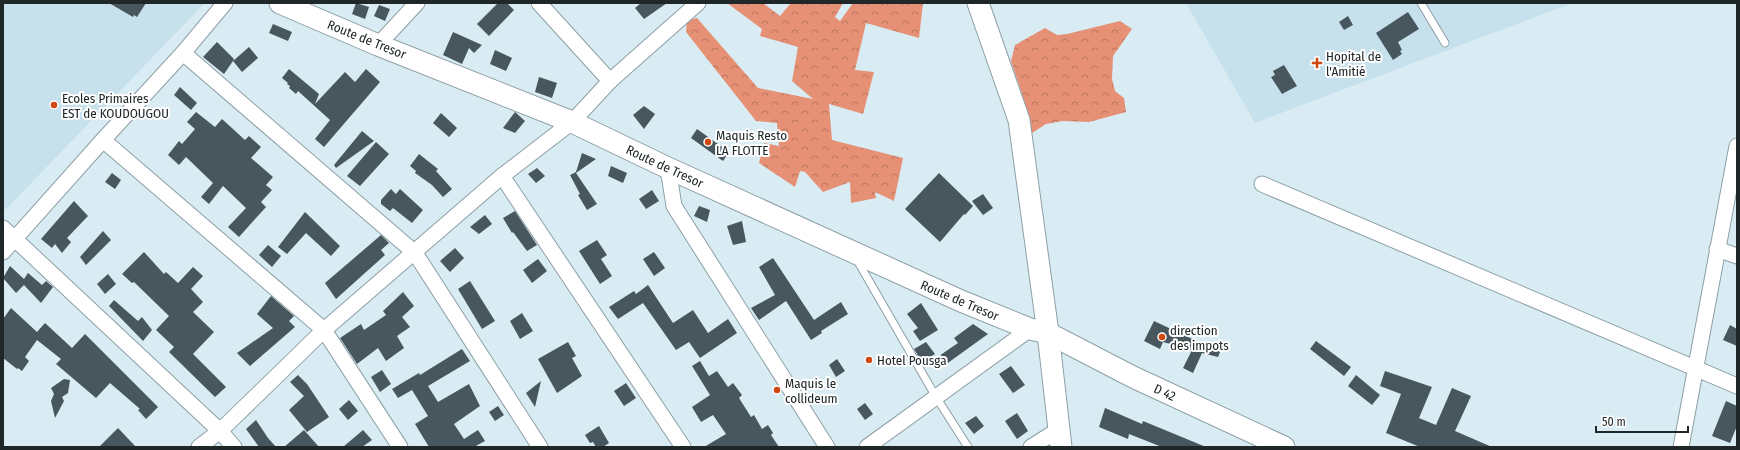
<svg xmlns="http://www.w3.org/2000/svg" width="1740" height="450" font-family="'Fira Sans Condensed',sans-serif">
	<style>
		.built { fill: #c6e1ec }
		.forest { fill: url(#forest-crowns) }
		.building { fill: #47575d }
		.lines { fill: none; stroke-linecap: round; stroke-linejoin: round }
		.lane-casing { stroke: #8d9fa6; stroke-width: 9 }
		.street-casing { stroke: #8d9fa6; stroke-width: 17 }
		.secondary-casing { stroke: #8d9fa6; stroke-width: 23 }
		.lane { stroke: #fff; stroke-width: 7 }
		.street { stroke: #fff; stroke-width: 15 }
		.secondary { stroke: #fff; stroke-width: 21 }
		.poi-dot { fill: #cf4811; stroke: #fff; stroke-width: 1.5 }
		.labels { text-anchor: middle; stroke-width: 4; stroke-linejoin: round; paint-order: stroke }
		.street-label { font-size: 13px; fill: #202729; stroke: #fff }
		.poi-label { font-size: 13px; fill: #202729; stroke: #fff; text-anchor: start }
	</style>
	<defs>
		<pattern id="forest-crowns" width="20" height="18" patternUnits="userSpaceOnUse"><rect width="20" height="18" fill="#e69175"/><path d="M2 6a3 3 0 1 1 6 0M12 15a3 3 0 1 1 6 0" fill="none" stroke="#ba7660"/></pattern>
	</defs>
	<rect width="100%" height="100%" fill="#d9ecf4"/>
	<!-- built -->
	<g class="built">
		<polygon points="3,3 205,3 5,210 3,208"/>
		<polygon points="1186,3 1572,3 1255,123"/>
	</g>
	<!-- forest -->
	<g class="forest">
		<polygon points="727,3 763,3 780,16 791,3 843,3 835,17 840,21 853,3 923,3 919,38 866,23 855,70 874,72 863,114 829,104 832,140 903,158 894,201 875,192 876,198 851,203 850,182 823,192 805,172 800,171 795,187 759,163 764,143 779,146 777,123 756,121 686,32 687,20 697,18 758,88 813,99 792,81 798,47 760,36 762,29"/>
		<polygon points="1120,21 1132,29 1113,56 1112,79 1115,91 1124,98 1126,112 1089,122 1063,121 1046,124 1032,133 1017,116 1022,94 1011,61 1015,45 1045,28 1057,35 1067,34"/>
	</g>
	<!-- building -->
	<g class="building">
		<polygon points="109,3 146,3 137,17 134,15 133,17"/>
		<polygon points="356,3 369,7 365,19 352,14"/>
		<polygon points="498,3 507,3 514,10 489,36 477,24"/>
		<polygon points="641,3 667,3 644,19 635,8"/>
		<polygon points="379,5 390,9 385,21 374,16"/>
		<polygon points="1408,12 1419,29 1398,42 1402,50 1400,51 1402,54 1393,60 1376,33"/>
		<polygon points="1348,16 1353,25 1344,30 1339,22"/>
		<polygon points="273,24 292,32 288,41 269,33"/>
		<polygon points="453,32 482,45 474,53 469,48 462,64 443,55"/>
		<polygon points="217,42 234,59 233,61 249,47 258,58 242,72 233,61 224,74 203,57"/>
		<polygon points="495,50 512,58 506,71 490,64"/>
		<polygon points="1284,65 1297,86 1282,94 1271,77 1275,75 1273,71"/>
		<polygon points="289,69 319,94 315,104 345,72 355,82 366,69 380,82 324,147 315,139 330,120 298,91 296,94 289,88 290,86 287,84 288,83 282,78"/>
		<polygon points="539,77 557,83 552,98 535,92"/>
		<polygon points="180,87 197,103 191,110 174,95"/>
		<polygon points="644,106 655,114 644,129 633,115"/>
		<polygon points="196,112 215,127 222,119 245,140 249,136 261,147 251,158 273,177 266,185 272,190 261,202 266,207 239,237 228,227 246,208 223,186 209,204 201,197 213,183 186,157 179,165 168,155 179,141 182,144 195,129 187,122"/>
		<polygon points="515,112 525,121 515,133 503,128"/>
		<polygon points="441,113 457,128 449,137 433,123"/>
		<polygon points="697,129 729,152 723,161 691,138"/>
		<polygon points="362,131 374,141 336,168 334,165"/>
		<polygon points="376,142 389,154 360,186 347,176"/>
		<polygon points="582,153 596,159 576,173 597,204 587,210 578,195 580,194 570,175 576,172"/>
		<polygon points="419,154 438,169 436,171 452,189 443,197 432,185 415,173 416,171 410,166"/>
		<polygon points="611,166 627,173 623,183 608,176"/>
		<polygon points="537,168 545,176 536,183 528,174"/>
		<polygon points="112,173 121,180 115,189 105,182"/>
		<polygon points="939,173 973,206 965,215 964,214 940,242 905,209"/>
		<polygon points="391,189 396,194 400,189 423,210 412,223 393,208 390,211 381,204 381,200"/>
		<polygon points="652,190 659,201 646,209 639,199"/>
		<polygon points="983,194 993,208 983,215 972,201"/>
		<polygon points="74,201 88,216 67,238 71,242 62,253 55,244 52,248 41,239"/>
		<polygon points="699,206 710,210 707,222 694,216"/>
		<polygon points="515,211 537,245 527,251 513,232 512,233 503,218"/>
		<polygon points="305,212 340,246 331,256 306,233 287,254 278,247"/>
		<polygon points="485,215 492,224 479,234 470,227"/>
		<polygon points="742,221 746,242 733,245 727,226"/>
		<polygon points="103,231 111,240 86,265 80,257"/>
		<polygon points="381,235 389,243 381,250 385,255 336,299 325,283"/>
		<polygon points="597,240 607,255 601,259 612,276 600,284 579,251"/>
		<polygon points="268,245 281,256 272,267 259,255"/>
		<polygon points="455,248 464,258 450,272 440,261"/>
		<polygon points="144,252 164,274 166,272 178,283 193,267 203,276 191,289 203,302 193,312 214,332 193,354 226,387 215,397 169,352 174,347 156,330 169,316 134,282 132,283 122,274"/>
		<polygon points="654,252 665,268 654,276 643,259"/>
		<polygon points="773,258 814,320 841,302 848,314 821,331 822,333 811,340 786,301 759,320 751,308 775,295 759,267"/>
		<polygon points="538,259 547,271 532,283 523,270"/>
		<polygon points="10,266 24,279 28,273 42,285 46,281 53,287 41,303 24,285 16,293 3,278"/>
		<polygon points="108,274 116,284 105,294 97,284"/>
		<polygon points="470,281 495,321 482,329 458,289"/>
		<polygon points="648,285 673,323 693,310 708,333 728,319 737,333 700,358 689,342 676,350 643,303 618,319 609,307 634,291 636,294"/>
		<polygon points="403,292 414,306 402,317 410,327 397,336 404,348 386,361 378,348 357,364 340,338 361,324 364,330 386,315 383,311"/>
		<polygon points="271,296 294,316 289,321 295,327 250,366 237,353 273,328 257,314"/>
		<polygon points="114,300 138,321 142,317 152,330 143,341 109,306"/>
		<polygon points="921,303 938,330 920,341 913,331 918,328 907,314"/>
		<polygon points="11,308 37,332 45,323 72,348 85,334 158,407 146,419 138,410 140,409 110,383 96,398 56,364 61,359 37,340 25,357 29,361 22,371 18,368 17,369 3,358 3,319"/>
		<polygon points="522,313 533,331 520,339 510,321"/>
		<polygon points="1154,321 1220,352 1218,357 1202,353 1193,373 1183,368 1192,350 1163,342 1160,349 1144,341"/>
		<polygon points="973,324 988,334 945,365 939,356 958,343 954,338"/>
		<polygon points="1730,325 1737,329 1737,346 1723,340"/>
		<polygon points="1316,341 1351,367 1344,376 1310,349"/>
		<polygon points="568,342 576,356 572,358 582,376 557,393 538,359"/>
		<polygon points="926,342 935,354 922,362 914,349"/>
		<polygon points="462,349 470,361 428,386 438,402 469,384 480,406 454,424 464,439 478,430 485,441 474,447 429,447 415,424 428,416 412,390 398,398 392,389 419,373 420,375"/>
		<polygon points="837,359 845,371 836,377 829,365"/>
		<polygon points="700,361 709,376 717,371 728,387 733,383 742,395 739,398 751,417 754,415 762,429 768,425 773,433 771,435 779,447 704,447 726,434 713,415 701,422 692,407 710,395 692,366"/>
		<polygon points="1011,366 1025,385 1013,393 999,374"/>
		<polygon points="382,370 391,384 380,392 371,377"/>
		<polygon points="1385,371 1432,387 1419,418 1436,425 1452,388 1471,396 1455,431 1492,447 1420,447 1386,433 1401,394 1380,386"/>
		<polygon points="298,375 307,384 329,417 307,432 289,410 304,396 290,382"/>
		<polygon points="1356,375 1380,395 1372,405 1348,386"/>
		<polygon points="64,379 70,380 68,393 62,397 64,401 55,418 51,401 54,394 51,388"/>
		<polygon points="541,381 535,407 526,393"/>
		<polygon points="626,383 636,398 624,406 614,391"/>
		<polygon points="349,400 358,411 348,420 339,409"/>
		<polygon points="1726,401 1737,406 1737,426 1730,443 1712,436"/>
		<polygon points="865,403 873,414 865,420 857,409"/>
		<polygon points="498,406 504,415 495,421 489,412"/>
		<polygon points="1105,408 1142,424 1143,421 1206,447 1162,447 1129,434 1128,439 1099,427"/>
		<polygon points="1017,413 1028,431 1017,439 1005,421"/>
		<polygon points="976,416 984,426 974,434 965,423"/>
		<polygon points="256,420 268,438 276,447 259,447 246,429"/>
		<polygon points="599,426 609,443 603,447 596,447 593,442 590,443 585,435"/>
		<polygon points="118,428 136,447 99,447"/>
		<polygon points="304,430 319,447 284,447"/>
		<polygon points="363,430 372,440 362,447 343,447"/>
	</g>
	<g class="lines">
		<!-- lane casing -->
		<g class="lane-casing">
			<g id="lane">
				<polyline points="1421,3 1445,43"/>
				<polyline points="857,260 936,397 968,447"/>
			</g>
		</g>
		<!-- street casing -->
		<g class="street-casing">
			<g id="street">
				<polyline points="539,3 610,81"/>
				<polyline points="378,45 417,3"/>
				<polyline points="183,53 415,253 540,447"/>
				<polyline points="103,140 324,330 400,447"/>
				<polyline points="668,168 674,206 827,447"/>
				<polyline points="502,176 683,447"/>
				<polyline points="1262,184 1737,386"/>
				<polyline points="3,228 220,431 234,447"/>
				<polyline points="1717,249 1737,256"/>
				<polyline points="3,252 103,140 183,53 225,3"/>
				<polyline points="199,447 220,431 324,330 502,176 572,122 610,81 698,3"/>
				<polyline points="867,447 1030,329 1023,326"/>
				<polyline points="1031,447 1058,430"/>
				<polyline points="1681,447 1737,146"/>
			</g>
		</g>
		<!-- secondary casing -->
		<g class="secondary-casing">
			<g id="secondary">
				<polyline points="280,3 378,45 572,122 668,168 961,301 1030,329 1048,333 1133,377 1284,447"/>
				<polyline points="978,3 1019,120 1048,333 1061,447"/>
			</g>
		</g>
		<!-- lane -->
		<use href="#lane" class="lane"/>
		<!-- street -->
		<use href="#street" class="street"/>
		<!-- secondary -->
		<use href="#secondary" class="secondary"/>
	</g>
	<!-- markers -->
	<g class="poi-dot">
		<path d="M1315 57h4v4h4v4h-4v4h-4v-4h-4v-4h4z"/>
		<circle cx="54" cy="105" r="4"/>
		<circle cx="708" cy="142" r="4"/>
		<circle cx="1162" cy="337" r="4"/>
		<circle cx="869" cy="360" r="4"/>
		<circle cx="777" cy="390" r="4"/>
	</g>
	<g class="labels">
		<!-- street labels -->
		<g class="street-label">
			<text transform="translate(367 39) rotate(22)" y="5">Route de Tresor</text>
			<text transform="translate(665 166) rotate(25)" y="5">Route de Tresor</text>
			<text transform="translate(960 300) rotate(23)" y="5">Route de Tresor</text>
			<text transform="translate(1165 392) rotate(25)" y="5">D 42</text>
		</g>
		<!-- poi labels -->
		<g class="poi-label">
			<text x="1326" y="61">Hopital de<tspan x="1326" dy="15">l'Amitié</tspan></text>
			<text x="62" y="103">Ecoles Primaires<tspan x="62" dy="15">EST de KOUDOUGOU</tspan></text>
			<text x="716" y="140">Maquis Resto<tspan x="716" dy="15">LA FLOTTE</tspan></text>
			<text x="1170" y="335">direction<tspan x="1170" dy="15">des impots</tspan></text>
			<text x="877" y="365">Hotel Pousga</text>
			<text x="785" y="388">Maquis le<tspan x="785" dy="15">collideum</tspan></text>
		</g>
	</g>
	<!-- border -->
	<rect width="1740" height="450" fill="none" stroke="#202729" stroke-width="8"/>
	<!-- scale -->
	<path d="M1596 426v6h92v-6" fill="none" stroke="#202729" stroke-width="2"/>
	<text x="1602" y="426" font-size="12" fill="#202729" stroke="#ffffff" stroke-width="3" paint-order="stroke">50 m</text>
</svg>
